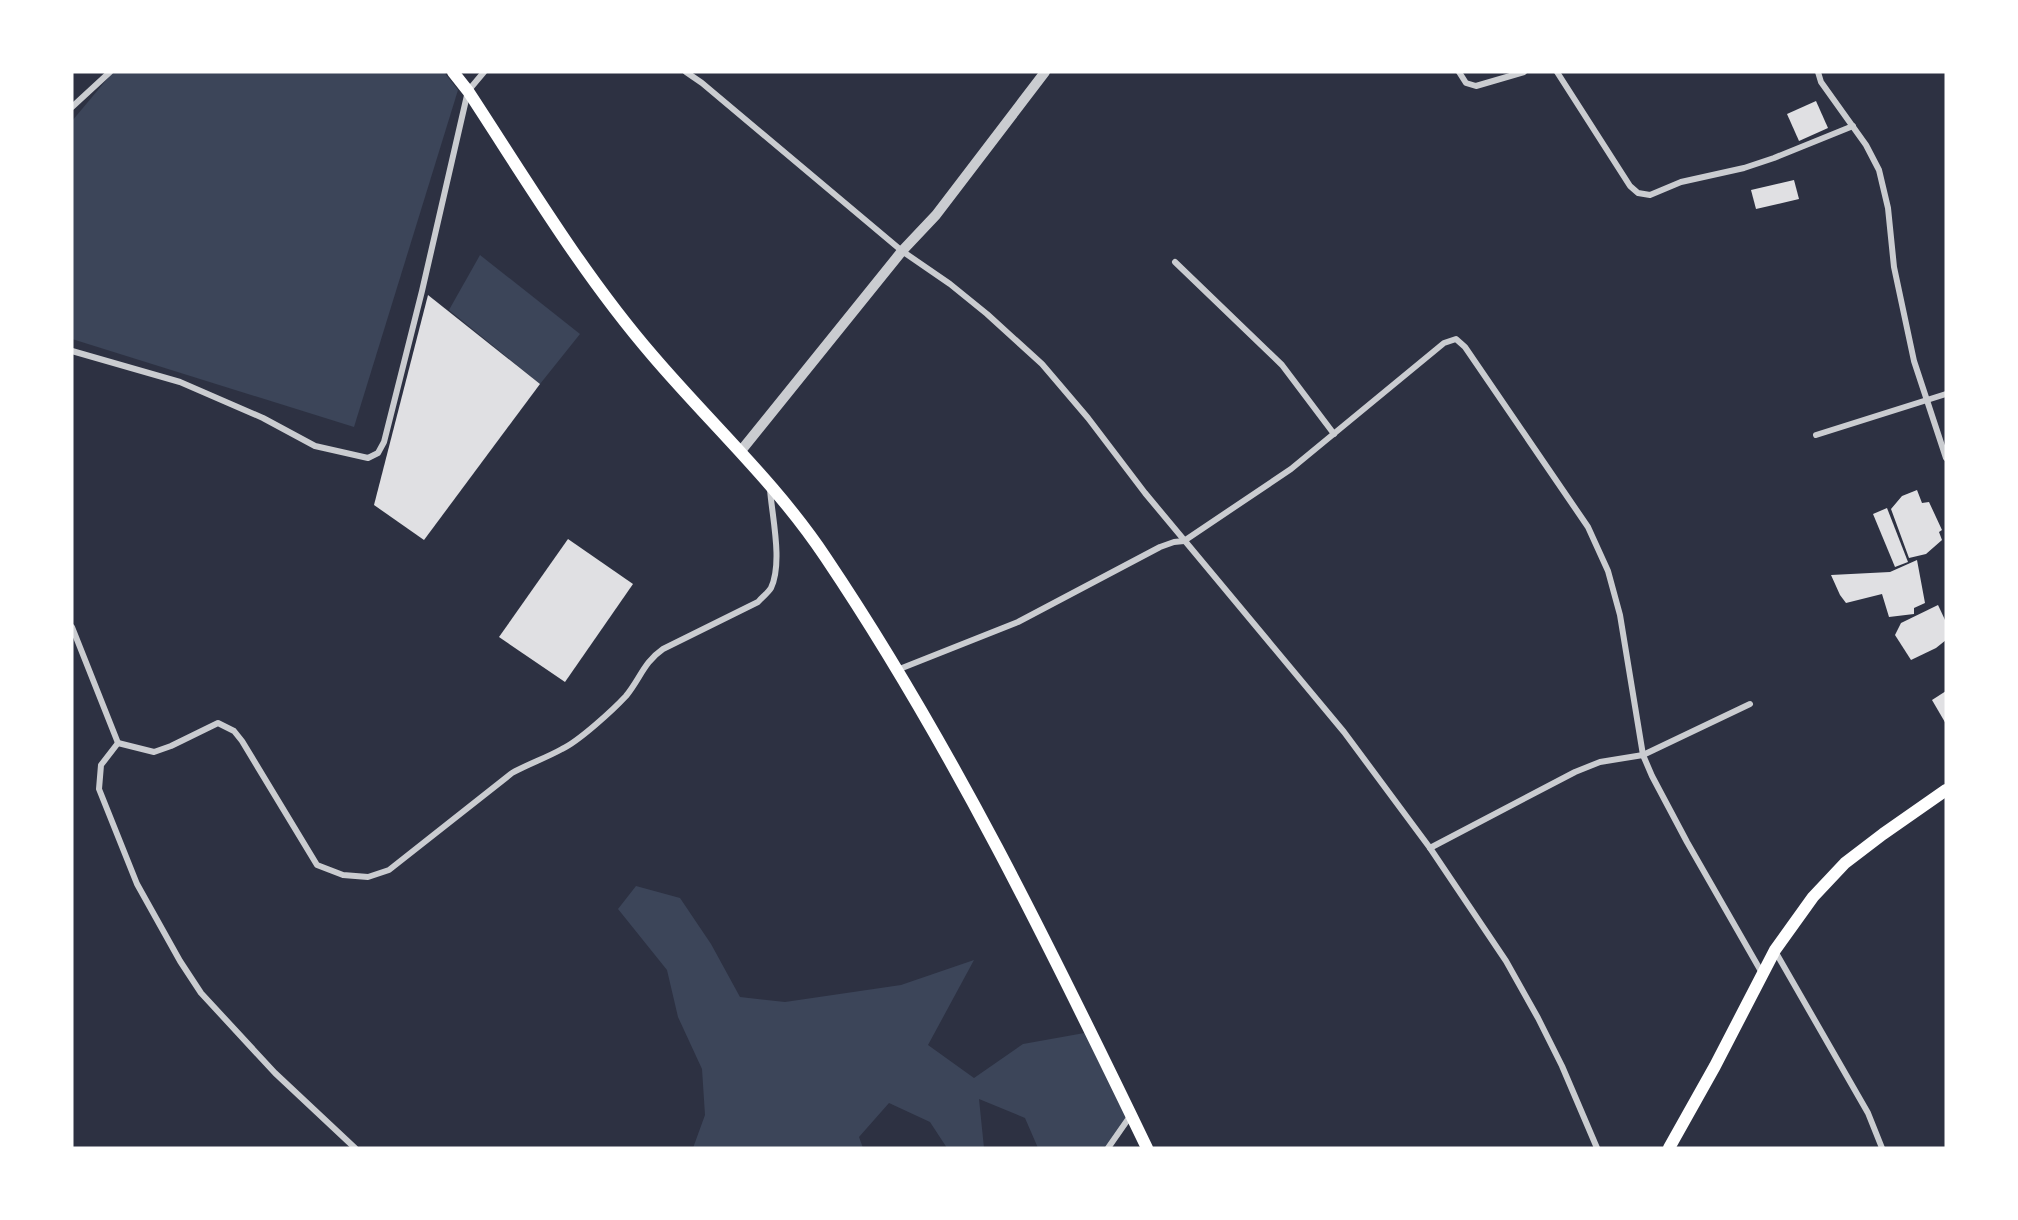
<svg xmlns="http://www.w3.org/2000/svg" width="2018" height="1220" font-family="'Fira Sans',sans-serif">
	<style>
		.green { fill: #3c4559 }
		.building { fill: #e0e0e3 }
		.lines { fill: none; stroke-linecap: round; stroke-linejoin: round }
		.minor { stroke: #caccd0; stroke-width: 6 }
		.tertiary { stroke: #caccd0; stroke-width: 10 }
		.secondary { stroke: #fff; stroke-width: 12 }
	</style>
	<rect width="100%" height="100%" fill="#2d3142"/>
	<!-- green -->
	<g class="green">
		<polygon points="113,72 444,72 458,90 354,427 72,339 72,121"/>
		<polygon points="480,255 580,334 540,384 449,310"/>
		<polygon points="636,886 680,898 711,944 740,997 785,1002 901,985 974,960 928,1045 974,1078 1023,1044 1090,1032 1131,1115 1108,1148 1038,1148 1025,1118 979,1099 984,1148 947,1148 930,1122 889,1103 859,1137 863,1148 693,1148 705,1115 702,1069 678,1017 667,970 618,909"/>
	</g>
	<!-- building -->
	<g class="building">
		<polygon points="1816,101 1828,128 1799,141 1787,114"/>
		<polygon points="1794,180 1799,199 1756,209 1751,190"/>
		<polygon points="428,295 540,384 424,540 374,505"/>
		<polygon points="1917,490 1922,503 1929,502 1942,530 1939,532 1942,540 1926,554 1909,558 1891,509 1902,496"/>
		<polygon points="1887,508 1908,562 1895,567 1873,514"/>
		<polygon points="568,539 633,584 565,682 499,637"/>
		<polygon points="1917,560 1925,603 1914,608 1914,614 1889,617 1882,594 1846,603 1840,595 1831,575 1890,572"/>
		<polygon points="1938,605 1946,622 1946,640 1936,648 1911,660 1895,635 1901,623"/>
		<polygon points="1946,691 1946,724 1932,700"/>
	</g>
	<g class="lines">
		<!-- minor -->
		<g class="minor">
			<polyline points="686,72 702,83 902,251 950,284 987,314 1042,364 1088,418 1145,493 1344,732 1430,848 1506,961 1538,1018 1562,1066 1597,1148"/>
			<polyline points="1459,72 1466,83 1476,86 1524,72"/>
			<polyline points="1557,72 1630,186 1638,193 1650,195 1681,182 1744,168 1774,158 1853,126"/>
			<polyline points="1818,72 1821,82 1866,145 1879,170 1888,208 1894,267 1914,361 1946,458"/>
			<polyline points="72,107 110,72"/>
			<polyline points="1175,262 1282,365 1334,434"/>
			<polyline points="72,351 180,382 263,418 315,446 368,458 378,453 384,442 422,291 468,91 484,72"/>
			<polyline points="1816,435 1946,394"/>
			<polyline points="72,627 118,743"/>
			<polyline points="897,670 1018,622 1160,547 1174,542 1184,541 1291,469 1444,343 1456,339 1465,347 1588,527 1608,571 1620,615 1643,755 1652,776 1687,842 1762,973"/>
			<path d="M118 743 154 752 171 746 218 723 234 731 242 741 317 865 343 875 368 877 389 870 512 773C528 764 546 758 562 749 579 741 613 710 626 696 640 679 644 662 663 649L758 602C762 597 768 593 771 588 783 562 772 517 770 489"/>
			<polyline points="118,743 101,765 99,789 137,884 180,961 201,993 275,1073 355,1148"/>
			<polyline points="1430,848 1575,772 1600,762 1643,755 1750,704"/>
			<polyline points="1775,951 1868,1113 1882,1148"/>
			<polyline points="1108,1148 1131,1115"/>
		</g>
		<!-- tertiary -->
		<polyline class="tertiary" points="740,452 902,251 936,215 1045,72"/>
		<!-- secondary -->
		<g class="secondary">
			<path d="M453 72 468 91C527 181 583 275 653 356 711 424 777 484 826 558 951 744 1050 947 1147 1148"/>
			<polyline points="1669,1148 1715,1066 1775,950 1813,897 1845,863 1883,834 1946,790"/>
		</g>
	</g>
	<!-- border -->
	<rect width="2018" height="1220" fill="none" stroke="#ffffff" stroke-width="147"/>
</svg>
